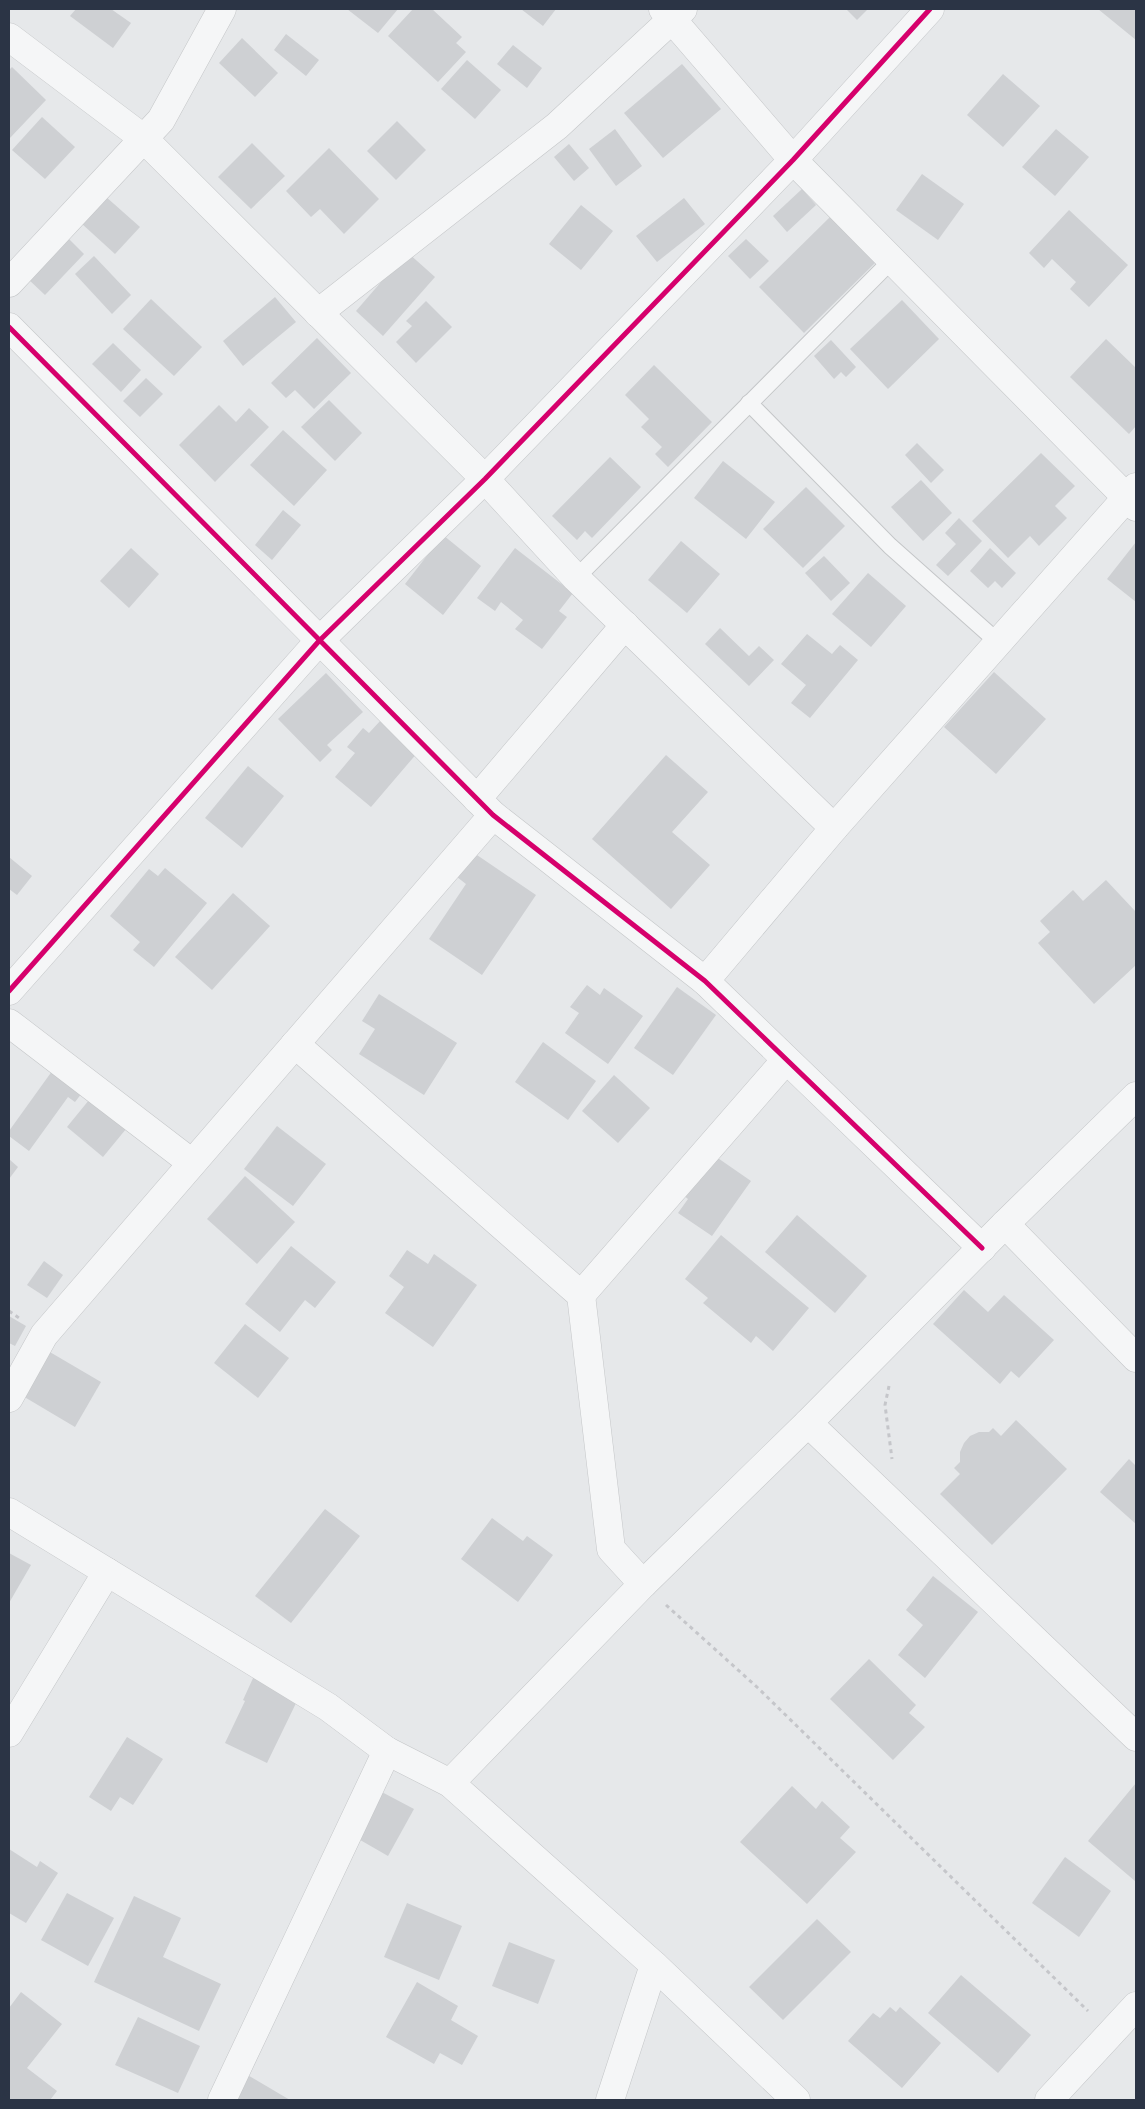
<svg xmlns="http://www.w3.org/2000/svg" width="1145" height="2109" font-family="Raleway,sans-serif">
	<style>
		.building { fill: #ced0d3 }
		.lines { fill: none; stroke-linecap: round; stroke-linejoin: round }
		.lane-casing { stroke: #c4c6c8; stroke-width: 18 }
		.street-casing { stroke: #c4c6c8; stroke-width: 29 }
		.path { stroke: #c5c6ca; stroke-width: 3; stroke-dasharray: 4 4; stroke-linecap: butt }
		.lane { stroke: #f5f6f7; stroke-width: 16 }
		.street { stroke: #f5f6f7; stroke-width: 28 }
		.cycleway-casing { stroke: #f4f6f9; stroke-width: 8 }
		.cycleway { stroke: #d6006c; stroke-width: 5 }
	</style>
	<rect width="100%" height="100%" fill="#e6e8ea"/>
	<!-- building -->
	<g class="building">
		<polygon points="76,9 111,9 131,23 113,48 70,16"/>
		<polygon points="347,9 398,9 378,33"/>
		<polygon points="413,9 432,9 462,37 456,43 466,52 438,82 388,36"/>
		<polygon points="521,9 556,9 543,26"/>
		<polygon points="846,9 868,9 857,20"/>
		<polygon points="1098,9 1136,9 1136,40"/>
		<polygon points="286,34 319,60 306,76 274,50"/>
		<polygon points="242,38 278,73 255,97 219,63"/>
		<polygon points="513,45 542,68 527,88 497,64"/>
		<polygon points="467,60 501,90 475,119 441,89"/>
		<polygon points="682,64 721,109 663,158 624,113"/>
		<polygon points="12,67 46,100 9,139 9,70"/>
		<polygon points="1003,74 1040,106 1003,147 967,115"/>
		<polygon points="42,117 75,147 45,179 12,150"/>
		<polygon points="397,121 426,150 396,180 367,151"/>
		<polygon points="615,129 642,166 616,186 589,149"/>
		<polygon points="1056,129 1089,157 1055,196 1022,167"/>
		<polygon points="252,143 285,176 251,209 218,177"/>
		<polygon points="569,144 589,168 574,181 554,157"/>
		<polygon points="329,148 379,199 344,234 320,209 311,217 286,191"/>
		<polygon points="922,174 964,204 938,240 896,210"/>
		<polygon points="802,189 816,205 787,232 773,216"/>
		<polygon points="105,196 140,227 115,254 81,223"/>
		<polygon points="684,198 705,224 657,262 636,236"/>
		<polygon points="581,205 613,231 581,270 549,244"/>
		<polygon points="1069,210 1128,265 1089,307 1070,289 1076,282 1052,259 1044,268 1029,253"/>
		<polygon points="831,216 876,262 804,333 759,287"/>
		<polygon points="67,237 84,254 45,295 27,278"/>
		<polygon points="746,239 769,261 750,279 728,256"/>
		<polygon points="407,252 435,277 383,336 356,311"/>
		<polygon points="94,256 131,295 112,314 75,274"/>
		<polygon points="275,297 296,322 243,366 223,341"/>
		<polygon points="151,299 202,347 174,376 123,329"/>
		<polygon points="902,300 939,339 888,389 850,349"/>
		<polygon points="426,301 452,327 416,363 396,342 412,326 406,321"/>
		<polygon points="317,338 351,373 314,409 295,390 286,398 271,383"/>
		<polygon points="1106,339 1136,368 1136,426 1129,434 1070,377"/>
		<polygon points="831,340 856,367 846,377 841,372 834,379 814,356"/>
		<polygon points="113,343 141,370 121,392 92,364"/>
		<polygon points="654,365 712,422 668,467 655,454 662,447 641,427 649,419 625,395"/>
		<polygon points="146,378 163,394 140,417 123,401"/>
		<polygon points="329,400 362,433 335,461 301,427"/>
		<polygon points="219,405 236,422 249,408 269,427 215,482 179,445"/>
		<polygon points="283,430 327,470 294,506 250,465"/>
		<polygon points="917,443 944,470 931,483 905,455"/>
		<polygon points="1041,453 1075,486 1055,506 1067,518 1039,546 1030,536 1008,558 972,521"/>
		<polygon points="610,457 641,487 592,538 585,531 577,540 552,516"/>
		<polygon points="723,461 775,502 746,539 694,498"/>
		<polygon points="921,480 952,513 923,541 891,507"/>
		<polygon points="806,487 845,526 803,568 763,529"/>
		<polygon points="283,510 301,525 272,560 255,545"/>
		<polygon points="959,518 982,541 948,576 936,565 956,544 945,533"/>
		<polygon points="443,535 481,566 443,615 405,584"/>
		<polygon points="681,541 720,574 687,613 648,580"/>
		<polygon points="1136,542 1136,602 1107,579"/>
		<polygon points="131,548 159,574 129,608 100,581"/>
		<polygon points="515,548 573,593 559,611 567,617 542,649 515,629 523,620 501,602 495,611 477,598"/>
		<polygon points="990,548 1016,573 1002,588 995,581 988,588 970,571"/>
		<polygon points="824,556 850,583 831,601 805,573"/>
		<polygon points="868,573 906,606 871,647 832,614"/>
		<polygon points="720,628 749,656 759,646 774,660 749,686 705,644"/>
		<polygon points="807,634 832,654 840,645 858,660 810,718 791,703 806,685 781,664"/>
		<polygon points="994,672 1046,719 996,774 944,727"/>
		<polygon points="326,673 363,712 327,745 332,750 320,762 278,719"/>
		<polygon points="381,720 418,752 371,807 335,777 355,753 347,747 363,728 369,733"/>
		<polygon points="666,755 708,792 672,832 710,865 671,909 592,839"/>
		<polygon points="248,766 284,796 242,848 205,818"/>
		<polygon points="474,853 536,895 482,975 429,939 466,884 457,877"/>
		<polygon points="9,857 32,876 17,895 9,889"/>
		<polygon points="165,868 207,903 154,967 133,950 140,942 110,916 149,869 158,876"/>
		<polygon points="1106,880 1136,912 1136,965 1094,1004 1038,943 1050,932 1040,921 1073,890 1083,901"/>
		<polygon points="233,893 270,926 212,990 175,957"/>
		<polygon points="587,985 600,995 604,988 643,1016 608,1064 565,1033 579,1013 570,1007"/>
		<polygon points="677,987 716,1015 673,1075 634,1048"/>
		<polygon points="379,994 457,1043 424,1095 359,1054 375,1029 362,1021"/>
		<polygon points="543,1042 596,1081 568,1120 515,1082"/>
		<polygon points="55,1067 85,1089 75,1102 68,1097 29,1151 9,1136 9,1131"/>
		<polygon points="614,1075 650,1108 618,1143 582,1111"/>
		<polygon points="89,1100 126,1129 103,1157 67,1127"/>
		<polygon points="277,1126 326,1164 293,1206 244,1169"/>
		<polygon points="712,1154 751,1181 712,1236 678,1213 688,1199 683,1195"/>
		<polygon points="9,1159 18,1167 9,1179"/>
		<polygon points="245,1176 295,1222 257,1264 207,1219"/>
		<polygon points="797,1215 867,1276 835,1313 765,1252"/>
		<polygon points="721,1235 809,1308 773,1351 756,1336 751,1343 703,1303 708,1298 685,1279"/>
		<polygon points="291,1246 336,1282 315,1308 305,1300 280,1332 245,1304"/>
		<polygon points="407,1250 428,1264 434,1254 477,1285 433,1347 385,1313 404,1287 389,1276"/>
		<polygon points="44,1261 63,1275 47,1298 27,1285"/>
		<polygon points="964,1290 988,1312 1004,1295 1054,1340 1019,1378 1011,1371 1000,1384 933,1324"/>
		<polygon points="9,1316 26,1326 15,1346 9,1343"/>
		<polygon points="245,1324 289,1358 258,1398 214,1363"/>
		<polygon points="43,1348 101,1382 75,1427 16,1392"/>
		<polygon points="1016,1420 1067,1469 992,1545 940,1494 960,1474 954,1468 960,1462 960,1452 964,1443 970,1436 979,1432 989,1432 993,1428 1001,1436"/>
		<polygon points="1129,1459 1136,1466 1136,1524 1100,1492"/>
		<polygon points="325,1509 360,1536 291,1623 255,1596"/>
		<polygon points="492,1518 523,1541 527,1536 553,1555 518,1602 461,1559"/>
		<polygon points="9,1553 31,1565 9,1603"/>
		<polygon points="933,1576 978,1612 925,1678 898,1655 923,1625 906,1610"/>
		<polygon points="869,1659 916,1705 909,1713 925,1727 893,1760 830,1699"/>
		<polygon points="254,1676 299,1697 267,1763 225,1743 245,1701 243,1700"/>
		<polygon points="127,1737 163,1759 133,1805 120,1797 111,1811 89,1797"/>
		<polygon points="361,1781 414,1809 388,1856 355,1837"/>
		<polygon points="1136,1783 1136,1879 1135,1881 1088,1841"/>
		<polygon points="792,1786 816,1809 822,1801 850,1827 840,1838 856,1852 807,1904 740,1842"/>
		<polygon points="9,1849 37,1867 40,1861 58,1873 26,1923 9,1913"/>
		<polygon points="1065,1857 1111,1891 1079,1937 1032,1903"/>
		<polygon points="67,1893 114,1918 88,1966 41,1940"/>
		<polygon points="134,1896 181,1918 163,1957 221,1984 199,2031 94,1982"/>
		<polygon points="407,1903 462,1926 439,1980 384,1957"/>
		<polygon points="817,1919 851,1952 783,2020 749,1987"/>
		<polygon points="509,1942 555,1960 538,2004 492,1986"/>
		<polygon points="961,1975 1031,2035 998,2073 928,2013"/>
		<polygon points="417,1982 458,2006 451,2020 478,2036 462,2065 440,2053 434,2064 386,2037"/>
		<polygon points="21,1992 62,2024 27,2068 57,2091 50,2100 9,2100 9,2008"/>
		<polygon points="890,2007 896,2012 900,2007 941,2043 902,2088 848,2041 873,2013 880,2018"/>
		<polygon points="138,2017 200,2046 178,2093 115,2065"/>
		<polygon points="234,2067 290,2100 215,2100"/>
	</g>
	<g class="lines">
		<!-- lane casing -->
		<g class="lane-casing">
			<g id="lane">
				<polyline points="749,403 890,546 999,643"/>
				<polyline points="576,578 892,260"/>
			</g>
		</g>
		<!-- street casing -->
		<g class="street-casing">
			<g id="street">
				<polyline points="663,9 793,160 1136,507"/>
				<polyline points="9,37 143,138 485,479 576,578 834,828"/>
				<polyline points="9,283 161,120 222,9"/>
				<polyline points="318,313 557,126 683,9"/>
				<polyline points="9,327 493,815 705,981 982,1248"/>
				<polyline points="477,799 625,625"/>
				<polyline points="705,981 834,828 1136,487"/>
				<polyline points="9,991 319,641 485,479 793,160 930,9"/>
				<polyline points="9,1023 192,1163"/>
				<polyline points="295,1044 581,1295 611,1549 643,1584"/>
				<polyline points="1005,1224 1136,1358"/>
				<polyline points="581,1295 785,1061"/>
				<polyline points="9,1398 44,1335 493,815"/>
				<polyline points="808,1423 1136,1737"/>
				<polyline points="9,1512 328,1707 387,1751 450,1783 654,1965 796,2100"/>
				<polyline points="9,1733 107,1572"/>
				<polyline points="450,1783 643,1584 808,1423 1005,1224 1136,1096"/>
				<polyline points="222,2100 387,1751"/>
				<polyline points="610,2100 654,1965"/>
				<polyline points="1049,2100 1136,2006"/>
			</g>
		</g>
		<!-- path -->
		<g class="path">
			<polyline points="9,1311 19,1318"/>
			<polyline points="889,1386 885,1405 892,1459"/>
			<polyline points="666,1605 758,1688 1088,2011"/>
		</g>
		<!-- lane -->
		<use href="#lane" class="lane"/>
		<!-- street -->
		<use href="#street" class="street"/>
		<!-- cycleway casing -->
		<g class="cycleway-casing">
			<g id="cycleway">
				<polyline points="9,327 493,815 705,981 982,1248"/>
				<polyline points="9,991 319,641 485,479 793,160 930,9"/>
			</g>
		</g>
		<!-- cycleway -->
		<use href="#cycleway" class="cycleway"/>
	</g>
	<!-- border -->
	<rect width="1145" height="2109" fill="none" stroke="#2b3445" stroke-width="20"/>
</svg>
